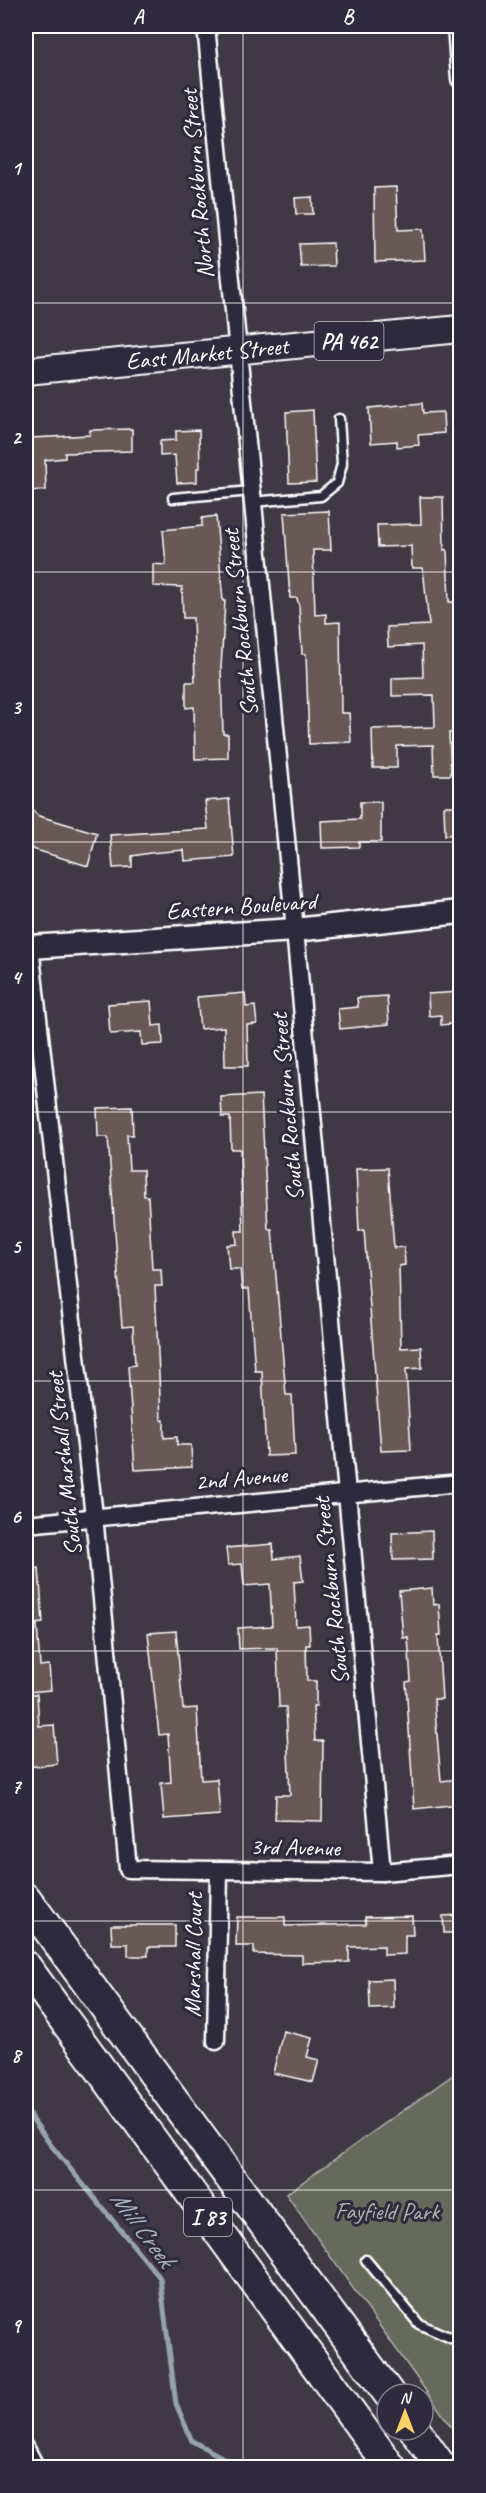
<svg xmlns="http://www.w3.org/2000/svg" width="486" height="2493" font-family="Caveat,sans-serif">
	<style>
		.green { fill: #656a5d; stroke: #b2b4ae; stroke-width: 1.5 }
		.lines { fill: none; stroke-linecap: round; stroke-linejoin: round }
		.stream { stroke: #95a4ae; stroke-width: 5 }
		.building { fill: #685856; stroke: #fff; stroke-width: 1.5 }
		.lane-casing { stroke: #fff; stroke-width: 13 }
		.street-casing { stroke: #fff; stroke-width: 21 }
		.secondary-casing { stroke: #fff; stroke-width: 27 }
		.primary-casing { stroke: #fff; stroke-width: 30 }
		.highway-casing { stroke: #fff; stroke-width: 34 }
		.lane { stroke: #2f2a3d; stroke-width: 8 }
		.street { stroke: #2f2a3d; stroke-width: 16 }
		.secondary { stroke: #2f2a3d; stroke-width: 22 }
		.primary { stroke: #2f2a3d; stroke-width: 26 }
		.highway { stroke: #2f2a3d; stroke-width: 30 }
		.grid { fill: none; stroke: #fff; stroke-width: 1.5; stroke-opacity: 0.55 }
		.labels { text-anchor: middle; stroke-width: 6; stroke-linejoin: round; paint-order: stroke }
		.shield { fill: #2f2a3d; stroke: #c1bfc5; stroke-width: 1.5 }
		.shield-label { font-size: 22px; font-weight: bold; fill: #fff }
		.street-label { font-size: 24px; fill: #fff; stroke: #2f2a3d }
		.park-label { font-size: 24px; fill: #b2b4ae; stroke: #2f2a3d }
		.water-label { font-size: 26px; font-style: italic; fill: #a7b4bc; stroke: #2f2a3d }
		.neatline { fill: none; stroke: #fff; stroke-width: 2 }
		.grid-label { font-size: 20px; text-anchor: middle; font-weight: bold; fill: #fff }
	</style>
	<rect width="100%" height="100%" fill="#403844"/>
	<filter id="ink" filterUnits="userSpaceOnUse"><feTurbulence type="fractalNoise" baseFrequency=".0167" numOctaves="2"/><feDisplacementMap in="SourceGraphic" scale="12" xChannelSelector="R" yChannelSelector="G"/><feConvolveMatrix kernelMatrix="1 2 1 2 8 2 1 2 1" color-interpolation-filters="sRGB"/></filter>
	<g filter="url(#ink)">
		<!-- green -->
		<polygon class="green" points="460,2070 460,2439 286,2194"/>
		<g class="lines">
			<!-- stream -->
			<polyline class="stream" points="26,2110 50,2144 160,2278 176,2404 192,2441 242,2468"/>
		</g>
		<!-- building -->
		<g class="building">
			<polygon points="396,187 398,230 423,229 425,260 375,262 374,188"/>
			<polygon points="312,197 313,214 296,214 295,198"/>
			<polygon points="333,243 334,266 301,267 299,244"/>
			<polygon points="422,403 423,413 443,412 444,433 418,435 419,445 397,447 397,441 371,443 369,408"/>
			<polygon points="313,410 316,482 289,483 286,412"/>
			<polygon points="132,429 132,451 65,453 65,458 45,460 46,490 26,491 26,446 31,446 31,438 90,435 90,430"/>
			<polygon points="199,430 200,468 197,468 197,482 177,483 175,455 160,456 160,441 176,440 176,431"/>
			<polygon points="420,497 443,497 444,550 447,550 449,602 454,602 460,733 449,733 451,775 434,775 433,745 397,746 397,768 373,768 372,729 435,727 434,695 392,696 392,678 423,677 422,645 388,647 387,627 429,625 423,568 412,568 411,546 378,547 377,525 421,524"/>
			<polygon points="329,511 331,550 313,550 315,615 326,614 326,623 340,622 341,713 349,713 351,742 309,744 306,654 302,654 299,606 297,598 290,598 284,513"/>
			<polygon points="216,516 223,601 225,601 221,668 223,734 228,734 228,758 195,759 194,707 186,708 186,682 195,682 193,618 183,618 182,587 153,586 153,564 166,565 163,530 202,526 202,518"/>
			<polygon points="229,799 234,857 185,861 184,850 150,853 132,856 132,867 113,868 110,835 208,829 205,801"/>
			<polygon points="360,802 381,802 381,842 359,842 359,847 322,848 321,821 360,819"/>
			<polygon points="26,806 39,816 97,833 88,866 26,847"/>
			<polygon points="444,806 460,806 460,834 445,835"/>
			<polygon points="460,992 460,1023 441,1025 441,1015 429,1016 428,994"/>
			<polygon points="245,993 246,1007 255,1006 257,1024 247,1025 248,1066 225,1066 224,1027 200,1029 197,997"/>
			<polygon points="387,996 389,1024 340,1029 338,1009 358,1007 357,998"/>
			<polygon points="151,1001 153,1026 162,1025 163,1044 142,1045 141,1032 110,1034 108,1004"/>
			<polygon points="261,1095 268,1229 272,1229 286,1395 292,1395 295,1455 266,1456 262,1371 255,1371 249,1289 242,1289 240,1269 229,1269 227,1245 237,1244 236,1231 243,1231 240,1149 231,1149 230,1117 222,1117 221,1097"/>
			<polygon points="132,1107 133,1135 127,1135 129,1170 143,1170 144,1196 148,1196 152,1269 161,1269 162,1286 155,1286 161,1420 164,1420 164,1438 177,1437 177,1445 191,1445 192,1467 135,1470 128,1366 135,1365 133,1326 122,1327 108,1137 98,1137 97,1108"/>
			<polygon points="388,1168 394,1248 404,1247 405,1265 399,1266 401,1348 421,1347 422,1368 406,1369 411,1450 381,1451 364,1230 359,1231 356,1169"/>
			<polygon points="432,1531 433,1559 393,1560 392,1533"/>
			<polygon points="273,1544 274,1559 300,1556 303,1581 294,1582 296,1626 309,1625 310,1645 306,1645 307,1681 316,1681 316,1706 313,1706 315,1741 323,1741 322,1821 275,1820 276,1795 290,1795 286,1707 279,1707 277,1648 239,1649 238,1628 272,1626 270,1584 244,1586 242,1564 228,1565 226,1548"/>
			<polygon points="39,1568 43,1623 26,1625 26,1569"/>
			<polygon points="432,1588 433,1605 439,1604 441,1635 438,1635 442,1699 434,1699 441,1781 460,1779 460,1804 414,1809 406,1682 411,1681 408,1637 403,1638 399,1591"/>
			<polygon points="37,1625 40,1666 49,1665 51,1690 26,1692 26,1626"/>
			<polygon points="176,1631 183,1709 197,1708 201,1780 217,1779 220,1815 164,1819 161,1783 171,1782 168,1734 159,1735 148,1633"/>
			<polygon points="26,1694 37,1694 39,1726 54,1725 57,1764 26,1767"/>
			<polygon points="460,1915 460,1933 444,1933 443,1916"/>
			<polygon points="412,1916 413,1935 405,1935 405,1954 384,1955 384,1946 349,1947 349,1962 302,1963 302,1955 254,1954 254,1946 236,1946 237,1917 285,1917 285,1926 366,1924 365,1917"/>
			<polygon points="111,1925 175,1925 175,1947 148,1947 148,1956 128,1956 128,1944 112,1944"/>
			<polygon points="393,1979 394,2008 370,2009 369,1980"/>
			<polygon points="283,2031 312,2038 307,2057 319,2060 313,2082 273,2073"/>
		</g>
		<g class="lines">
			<!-- lane casing -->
			<g class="lane-casing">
				<g id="lane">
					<polyline points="173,498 251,491"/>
					<polyline points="252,502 321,496 337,483 342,464 339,419"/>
					<polyline points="366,2260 419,2324 460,2342"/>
				</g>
			</g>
			<!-- street casing -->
			<g class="street-casing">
				<g id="street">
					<polyline points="206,26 295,930 382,1872"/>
					<polyline points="456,26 460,79"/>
					<polyline points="26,947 30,947 94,1516 128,1869 382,1872 460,1865"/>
					<polyline points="26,1524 460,1483"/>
					<polyline points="216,2041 219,1870"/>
					<polyline points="26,2449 36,2468"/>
				</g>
			</g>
			<!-- secondary casing -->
			<g class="secondary-casing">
				<polyline id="secondary" points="26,944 30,947 295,930 460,912"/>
			</g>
			<!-- primary casing -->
			<g class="primary-casing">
				<g id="primary">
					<path id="s1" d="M26 371 460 329"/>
				</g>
			</g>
			<!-- highway casing -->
			<g class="highway-casing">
				<g id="highway">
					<polyline points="26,1899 389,2394"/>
					<polyline points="26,1967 391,2468"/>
					<polyline points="415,2430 442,2468"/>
				</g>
			</g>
			<!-- lane -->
			<use href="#lane" class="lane"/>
			<!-- street -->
			<use href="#street" class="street"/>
			<!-- secondary -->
			<use href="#secondary" class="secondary"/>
			<!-- primary -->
			<use href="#primary" class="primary"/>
			<!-- highway -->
			<use href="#highway" class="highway"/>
		</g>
	</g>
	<!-- grid -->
	<path class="grid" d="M243 26V2468M26 303H460M26 572H460M26 842H460M26 1112H460M26 1381H460M26 1651H460M26 1921H460M26 2190H460"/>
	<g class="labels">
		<!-- shield labels -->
		<g class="shield">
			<rect x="314.5" y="322" width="69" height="38" rx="4.5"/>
			<rect x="184" y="2198" width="48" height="38" rx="4.5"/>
		</g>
		<g class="shield-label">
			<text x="349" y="349">PA 462</text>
			<text x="208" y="2225">I 83</text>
		</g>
		<!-- street labels -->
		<g class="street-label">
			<text transform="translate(197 184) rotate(-95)" y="8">North Rockburn Street</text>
			<text dy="8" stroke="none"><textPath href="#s1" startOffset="182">East Market Street</textPath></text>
			<text transform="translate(240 623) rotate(-96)" y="8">South Rockburn Street</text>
			<text transform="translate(241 906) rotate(-4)" y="8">Eastern Boulevard</text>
			<text transform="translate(287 1107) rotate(-95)" y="8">South Rockburn Street</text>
			<text transform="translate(64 1464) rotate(-96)" y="8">South Marshall Street</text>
			<text transform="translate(241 1478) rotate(-5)" y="8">2nd Avenue</text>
			<text transform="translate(331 1591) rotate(-96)" y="8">South Rockburn Street</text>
			<text transform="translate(295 1847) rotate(1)" y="8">3rd Avenue</text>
			<text transform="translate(193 1955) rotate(-89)" y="8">Marshall Court</text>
		</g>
		<!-- park labels -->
		<g class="park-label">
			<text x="387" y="2219">Fayfield Park</text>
		</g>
		<!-- water labels -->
		<g class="water-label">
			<text transform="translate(143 2228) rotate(53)" y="9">Mill Creek</text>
		</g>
	</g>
	<!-- margin -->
	<rect width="486" height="2493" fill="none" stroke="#2f2a3d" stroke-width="66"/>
	<!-- north arrow -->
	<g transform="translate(405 2412)"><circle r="28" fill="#2f2a3d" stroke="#827f8b" stroke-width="1.5"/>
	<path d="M0-4.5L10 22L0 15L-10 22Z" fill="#ffd166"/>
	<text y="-9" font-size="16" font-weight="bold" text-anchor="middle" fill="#ffffff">N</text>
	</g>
	<rect x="33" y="33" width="420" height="2427" class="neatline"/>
	<g class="grid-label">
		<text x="138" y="23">A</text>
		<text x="348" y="23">B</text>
		<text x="16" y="175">1</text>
		<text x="16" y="444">2</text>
		<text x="16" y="714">3</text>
		<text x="16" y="984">4</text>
		<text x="16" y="1253">5</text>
		<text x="16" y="1523">6</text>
		<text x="16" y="1793">7</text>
		<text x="16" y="2062">8</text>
		<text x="16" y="2332">9</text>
	</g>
</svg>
